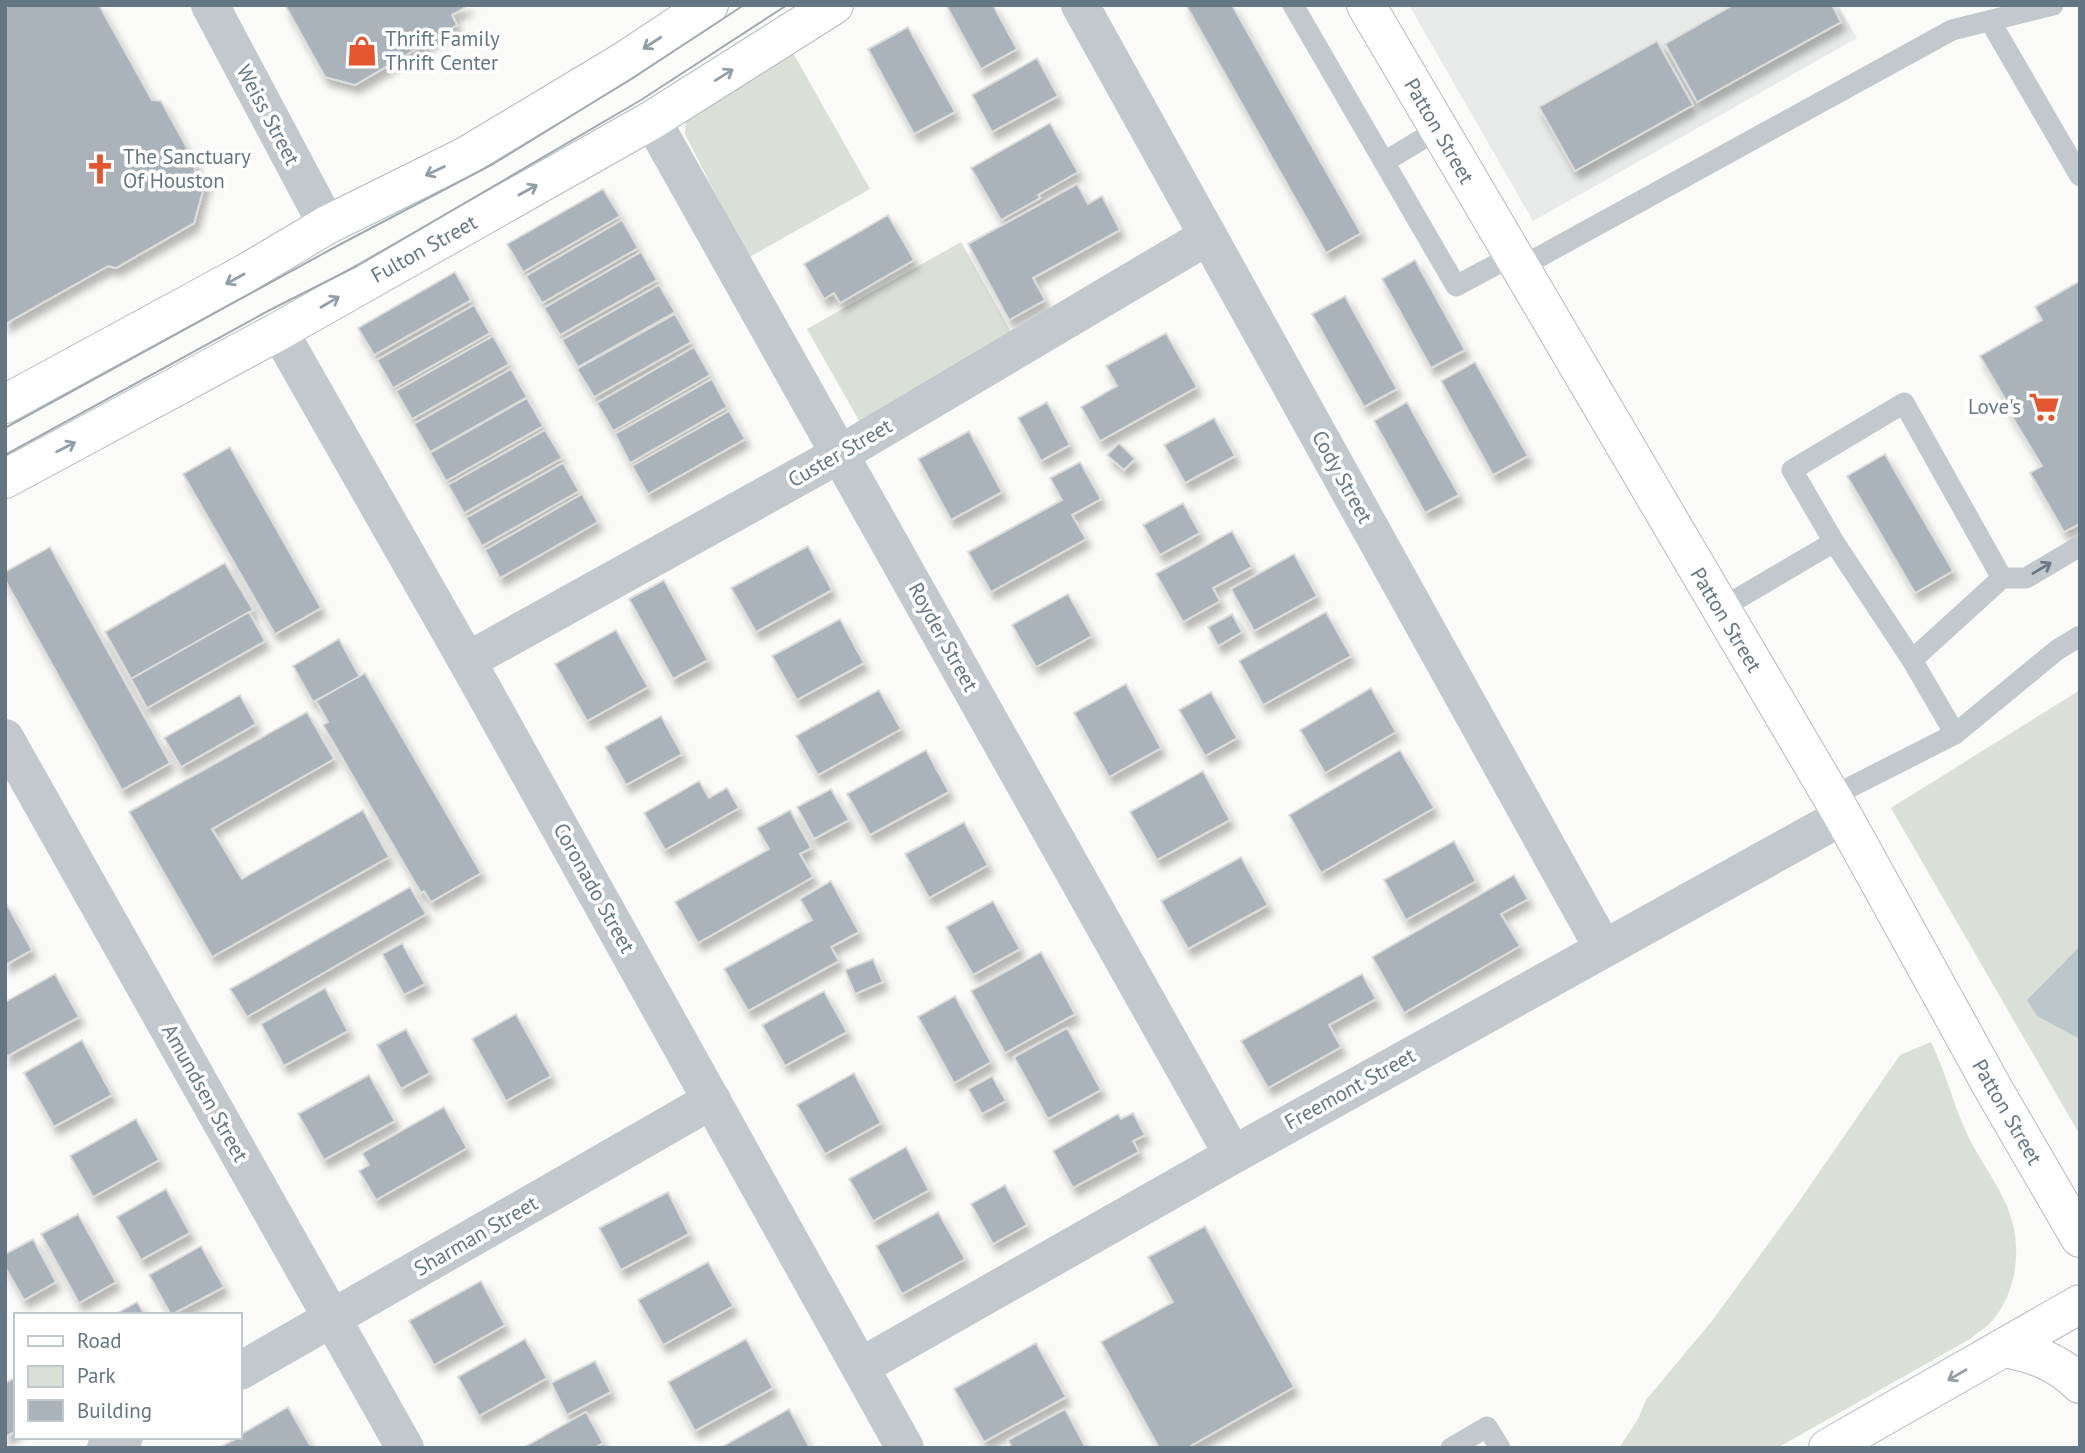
<svg xmlns="http://www.w3.org/2000/svg" width="2085" height="1453" font-family="'PT Sans',sans-serif">
	<style>
		.built { fill: #e8e9e9 }
		.green { fill: #dadfd7 }
		.water { fill: #bbc7cb }
		.building { fill: #aab3b9; stroke: #dcdcda; stroke-width: 2; filter: url(#shadow) }
		.lines { fill: none; stroke-linecap: round; stroke-linejoin: round }
		.secondary-casing { stroke: #b3babf; stroke-width: 40 }
		.lane { stroke: #c3c8cc; stroke-width: 21 }
		.street { stroke: #c3c8cc; stroke-width: 38 }
		.secondary { stroke: #fff; stroke-width: 38 }
		.tram { stroke: #a2aab0; stroke-width: 2 }
		.oneway { stroke: #939fa8 }
		.oneway2 { stroke: #6a7a87 }
		.labels { text-anchor: middle; stroke-width: 7; stroke-linejoin: round; paint-order: stroke }
		.poi-label { font-size: 21px; fill: #657683; stroke: #fff; text-anchor: start }
		.street-label { font-size: 21px; fill: #657683; stroke: #fff }
	</style>
	<defs>
		<filter id="shadow"><feDropShadow dx="4.5" dy="8" stdDeviation="3.5" flood-color="#0004"/></filter>
	</defs>
	<rect width="100%" height="100%" fill="#fafaf8"/>
	<!-- built -->
	<polygon class="built" points="1409,5 1838,5 1857,38 1533,221"/>
	<!-- green -->
	<g class="green">
		<polygon points="793,53 870,189 748,258 685,134 686,116"/>
		<polygon points="961,242 1014,337 861,424 807,329"/>
		<polygon points="2080,690 2080,1135 1891,808"/>
		<path d="M1931 1042C1946 1073 1954 1107 1969 1138 1983 1166 2006 1194 2013 1225 2021 1257 2014 1297 1991 1322 1986 1328 1977 1333 1970 1339L1777 1448H1619L1638 1419 1646 1400 1712 1321 1798 1203 1900 1055Z"/>
	</g>
	<!-- water -->
	<polygon class="water" points="2080,946 2080,1039 2037,1016 2027,1000"/>
	<!-- building -->
	<g class="building">
		<polygon points="5,5 99,5 152,100 161,101 196,164 194,174 207,176 194,223 116,268 108,266 5,324"/>
		<polygon points="285,5 469,5 452,15 457,25 355,85 325,77"/>
		<polygon points="946,5 993,5 1017,49 981,69"/>
		<polygon points="1186,5 1232,5 1361,233 1326,253"/>
		<polygon points="1733,5 1832,5 1841,22 1697,102 1665,44"/>
		<polygon points="908,27 955,112 914,134 868,49"/>
		<polygon points="1657,41 1693,105 1575,171 1539,107"/>
		<polygon points="1037,58 1058,96 992,132 972,95"/>
		<polygon points="1050,123 1078,172 1038,195 1040,198 1001,220 971,168"/>
		<polygon points="1077,184 1088,204 1102,196 1120,230 1033,278 1045,300 1009,320 968,244"/>
		<polygon points="603,189 620,216 523,272 507,244"/>
		<polygon points="888,215 914,260 840,303 834,293 824,299 804,264"/>
		<polygon points="622,220 638,248 542,303 526,276"/>
		<polygon points="641,252 657,280 560,335 544,308"/>
		<polygon points="1415,260 1465,350 1431,368 1382,279"/>
		<polygon points="455,272 471,300 374,355 358,328"/>
		<polygon points="2080,281 2080,524 2064,532 2030,473 2042,466 2006,407 2009,406 1980,356 2042,320 2035,307"/>
		<polygon points="659,285 675,312 578,367 562,340"/>
		<polygon points="1345,296 1397,389 1364,407 1312,314"/>
		<polygon points="474,305 490,333 393,388 377,360"/>
		<polygon points="675,314 691,342 594,397 577,369"/>
		<polygon points="1166,333 1197,387 1100,441 1081,407 1117,386 1106,366"/>
		<polygon points="493,336 509,364 412,419 396,391"/>
		<polygon points="694,347 710,375 613,431 597,403"/>
		<polygon points="1475,362 1528,456 1493,475 1441,381"/>
		<polygon points="511,369 527,397 430,452 414,424"/>
		<polygon points="712,379 727,407 630,463 615,434"/>
		<polygon points="527,398 543,426 446,481 430,453"/>
		<polygon points="1047,402 1070,445 1041,461 1018,418"/>
		<polygon points="1407,402 1459,495 1425,513 1374,421"/>
		<polygon points="729,411 745,439 648,494 632,466"/>
		<polygon points="1214,418 1235,456 1185,483 1164,445"/>
		<polygon points="545,430 562,458 464,513 448,485"/>
		<polygon points="969,431 1002,492 951,520 918,459"/>
		<polygon points="1119,443 1135,459 1124,470 1107,455"/>
		<polygon points="230,447 321,608 275,634 183,474"/>
		<polygon points="1885,454 1953,571 1915,593 1847,476"/>
		<polygon points="1080,462 1101,499 1072,515 1086,539 991,592 968,552 1062,500 1050,478"/>
		<polygon points="563,463 579,491 482,546 466,518"/>
		<polygon points="582,494 598,522 500,578 485,550"/>
		<polygon points="1183,503 1200,533 1160,555 1143,525"/>
		<polygon points="1232,531 1252,567 1213,588 1220,601 1183,622 1156,574"/>
		<polygon points="808,546 832,590 756,632 731,588"/>
		<polygon points="50,547 170,763 122,790 5,580 5,572"/>
		<polygon points="1294,554 1317,596 1254,631 1231,589"/>
		<polygon points="225,563 253,610 131,679 105,632"/>
		<polygon points="664,580 708,660 673,679 629,599"/>
		<polygon points="1068,594 1092,636 1036,667 1012,625"/>
		<polygon points="249,612 265,641 147,708 131,679"/>
		<polygon points="1326,612 1351,656 1263,705 1239,661"/>
		<polygon points="1232,614 1242,632 1218,646 1208,627"/>
		<polygon points="840,619 864,663 797,700 772,656"/>
		<polygon points="616,630 648,687 587,721 555,664"/>
		<polygon points="339,639 360,677 313,702 293,666"/>
		<polygon points="365,673 481,873 431,902 424,891 421,893 323,725 328,722 316,701"/>
		<polygon points="1126,684 1161,748 1109,777 1074,713"/>
		<polygon points="1371,688 1396,732 1325,773 1300,730"/>
		<polygon points="879,690 901,729 818,775 796,736"/>
		<polygon points="1211,692 1237,738 1205,756 1179,710"/>
		<polygon points="240,695 256,724 181,767 164,738"/>
		<polygon points="307,712 334,759 212,829 242,879 363,810 389,857 212,957 129,812"/>
		<polygon points="661,716 682,754 626,785 605,747"/>
		<polygon points="926,750 949,792 870,835 847,794"/>
		<polygon points="1400,750 1434,808 1321,873 1289,815"/>
		<polygon points="1203,771 1230,820 1157,860 1130,812"/>
		<polygon points="699,781 709,798 727,788 739,808 665,850 644,813"/>
		<polygon points="831,789 849,820 814,839 797,807"/>
		<polygon points="790,810 811,848 800,854 813,877 698,943 675,902 769,849 757,828"/>
		<polygon points="964,822 988,865 929,898 905,854"/>
		<polygon points="1454,841 1476,881 1406,920 1384,880"/>
		<polygon points="1241,857 1268,905 1188,949 1161,901"/>
		<polygon points="1514,875 1528,899 1501,914 1520,946 1404,1013 1372,957"/>
		<polygon points="831,881 859,932 831,947 839,961 748,1011 724,969 812,920 800,899"/>
		<polygon points="410,887 426,914 247,1017 230,989"/>
		<polygon points="993,901 1020,949 973,975 946,927"/>
		<polygon points="6,903 32,950 5,965 5,904"/>
		<polygon points="402,943 425,984 404,995 382,954"/>
		<polygon points="1041,952 1075,1014 1005,1053 971,991"/>
		<polygon points="873,959 883,982 855,994 845,970"/>
		<polygon points="55,974 79,1017 6,1057 5,1002"/>
		<polygon points="1362,974 1376,999 1329,1025 1341,1047 1268,1088 1241,1041"/>
		<polygon points="325,988 348,1031 284,1066 261,1024"/>
		<polygon points="824,991 847,1032 785,1066 762,1025"/>
		<polygon points="955,996 991,1062 954,1083 918,1017"/>
		<polygon points="516,1014 551,1076 506,1101 472,1039"/>
		<polygon points="1067,1028 1101,1090 1048,1119 1014,1057"/>
		<polygon points="406,1029 430,1073 401,1089 377,1045"/>
		<polygon points="82,1040 112,1095 54,1127 24,1073"/>
		<polygon points="854,1073 881,1123 825,1154 797,1105"/>
		<polygon points="369,1075 395,1121 324,1160 298,1114"/>
		<polygon points="992,1076 1006,1101 982,1114 968,1089"/>
		<polygon points="444,1107 467,1148 376,1200 359,1171 369,1165 362,1153"/>
		<polygon points="1133,1113 1145,1135 1133,1141 1139,1152 1073,1188 1053,1151 1118,1114 1121,1119"/>
		<polygon points="136,1119 159,1160 93,1197 70,1156"/>
		<polygon points="906,1147 929,1190 873,1221 849,1179"/>
		<polygon points="1005,1185 1027,1225 993,1244 971,1204"/>
		<polygon points="166,1189 190,1233 141,1260 117,1217"/>
		<polygon points="668,1192 689,1234 621,1270 599,1228"/>
		<polygon points="938,1212 965,1259 902,1294 876,1246"/>
		<polygon points="78,1214 116,1282 79,1303 41,1234"/>
		<polygon points="1205,1226 1294,1387 1187,1448 1159,1448 1101,1342 1173,1302 1148,1257"/>
		<polygon points="33,1239 56,1282 24,1300 5,1267 5,1254"/>
		<polygon points="201,1246 224,1287 171,1315 149,1275"/>
		<polygon points="708,1262 733,1306 663,1345 638,1300"/>
		<polygon points="481,1281 505,1325 434,1365 409,1321"/>
		<polygon points="137,1302 145,1315 114,1315"/>
		<polygon points="525,1339 547,1378 479,1416 458,1377"/>
		<polygon points="746,1339 773,1388 695,1431 668,1382"/>
		<polygon points="1036,1343 1066,1397 984,1442 954,1389"/>
		<polygon points="595,1361 611,1392 567,1415 551,1383"/>
		<polygon points="16,1377 16,1431 5,1437 5,1383"/>
		<polygon points="288,1407 311,1447 218,1448 240,1437 240,1435"/>
		<polygon points="789,1409 810,1448 720,1448"/>
		<polygon points="1065,1409 1086,1448 1012,1448 1008,1440"/>
		<polygon points="586,1412 603,1443 594,1448 523,1448"/>
	</g>
	<g class="lines">
		<!-- secondary casing -->
		<g class="secondary-casing">
			<g id="secondary">
				<polyline points="1366,5 1843,816 1994,1090 2080,1238"/>
				<polyline points="5,404 246,273 327,225 466,156 621,63 709,5"/>
				<polyline points="5,479 279,331 652,120 834,5"/>
				<path d="M2003 1348C2033 1353 2058 1362 2080 1384"/>
				<polyline points="1828,1448 2080,1304"/>
			</g>
		</g>
		<!-- lane -->
		<g class="lane">
			<polyline points="1293,5 1456,286 1512,256"/>
			<polyline points="1990,21 2080,176"/>
			<polyline points="1384,162 1439,129"/>
			<polyline points="1519,268 1952,30 2053,5"/>
			<polyline points="1834,542 1912,660 1955,734"/>
			<polyline points="2002,578 2026,578 2080,546"/>
			<polyline points="1720,609 1834,542 1792,470 1904,403 2002,578 1912,660"/>
			<polyline points="1831,797 1955,734 2057,650 2080,636"/>
			<polyline points="1451,1448 1487,1427 1500,1448"/>
		</g>
		<!-- street -->
		<g class="street">
			<polyline points="210,5 327,225"/>
			<polyline points="1080,5 1603,948"/>
			<polyline points="652,120 1233,1155"/>
			<polyline points="279,331 467,661 905,1448"/>
			<polyline points="467,661 840,454 1208,236"/>
			<polyline points="5,738 405,1448"/>
			<polyline points="860,1367 1233,1155 1843,816"/>
			<polyline points="240,1371 712,1100"/>
			<polyline points="106,1448 124,1437"/>
		</g>
		<!-- secondary -->
		<use href="#secondary" class="secondary"/>
		<!-- tram -->
		<g class="tram">
			<polyline points="5,428 337,246 493,164 631,79 744,5"/>
			<polyline points="5,455 268,311 357,266 641,100 787,5"/>
		</g>
	</g>
	<!-- one-way arrows -->
	<defs><path id="oneway-shaft" d="M-6 0H5M1.5-3L5.5 0L1.5 3" fill="none" stroke-width="1.6" stroke-linecap="round" stroke-linejoin="round" transform="scale(1.75)"/></defs>
	<g class="oneway">
		<use href="#oneway-shaft" transform="translate(652 43) rotate(147)"/>
		<use href="#oneway-shaft" transform="translate(724 75) rotate(-32)"/>
		<use href="#oneway-shaft" transform="translate(435 171) rotate(154)"/>
		<use href="#oneway-shaft" transform="translate(528 190) rotate(-29)"/>
		<use href="#oneway-shaft" transform="translate(235 279) rotate(151)"/>
		<use href="#oneway-shaft" transform="translate(330 302) rotate(-30)"/>
		<use href="#oneway-shaft" transform="translate(66 447) rotate(-27)"/>
		<use href="#oneway-shaft" transform="translate(1957 1375) rotate(150)"/>
	</g>
	<use class="oneway2" href="#oneway-shaft" transform="translate(2042 568) rotate(-31)"/>
	<!-- icons -->
	<defs>
		<g id="shop-bare" transform="scale(2.415)"><path d="M-5-2.5h2.3a2.7 3.5 0 0 1 5.4 0H5L5.5 6h-11ZM-1.5-2.5h3a1.5 2.3 0 0 0-3 0Z" fill="#e4572e" stroke="#fff" stroke-width="2.5" paint-order="stroke"/></g>
		<g id="church-bare" transform="scale(2.415)"><path d="M-1.2-6h2.4v3.5h3.3v2.4h-3.3V6h-2.4V-.1h-3.3v-2.4h3.3Z" fill="#e4572e" stroke="#fff" stroke-width="2.5" paint-order="stroke"/></g>
		<g id="supermarket-bare" transform="scale(2.415)"><path d="M-6-5.5h2.5l.6 2H6L4.5 2H-2.5L-4.4-4H-6ZM-1.5 3.2a1.3 1.3 0 1 0 .1 0ZM3 3.2a1.3 1.3 0 1 0 .1 0Z" fill="#e4572e" stroke="#fff" stroke-width="2.5" paint-order="stroke"/></g>
	</defs>
	<g fill-rule="evenodd">
		<use href="#shop-bare" x="362" y="51"/>
		<use href="#church-bare" x="100" y="169"/>
		<use href="#supermarket-bare" x="2044" y="407"/>
	</g>
	<g class="labels">
		<!-- poi labels -->
		<g class="poi-label">
			<text x="385" y="46">Thrift Family<tspan x="385" dy="24">Thrift Center</tspan></text>
			<text x="123" y="164">The Sanctuary<tspan x="123" dy="24">Of Houston</tspan></text>
			<text x="2021" y="414" text-anchor="end">Love's</text>
		</g>
		<!-- street labels -->
		<g class="street-label">
			<text transform="translate(268 115) rotate(62)" y="7">Weiss Street</text>
			<text transform="translate(1439 131) rotate(60)" y="7">Patton Street</text>
			<text transform="translate(424 249) rotate(-29)" y="7">Fulton Street</text>
			<text transform="translate(840 453) rotate(-30)" y="7">Custer Street</text>
			<text transform="translate(1342 477) rotate(61)" y="7">Cody Street</text>
			<text transform="translate(1726 620) rotate(59)" y="7">Patton Street</text>
			<text transform="translate(943 637) rotate(61)" y="7">Royder Street</text>
			<text transform="translate(594 888) rotate(61)" y="7">Coronado Street</text>
			<text transform="translate(1350 1089) rotate(-29)" y="7">Freemont Street</text>
			<text transform="translate(205 1093) rotate(61)" y="7">Amundsen Street</text>
			<text transform="translate(2007 1112) rotate(60)" y="7">Patton Street</text>
			<text transform="translate(476 1236) rotate(-30)" y="7">Sharman Street</text>
		</g>
	</g>
	<!-- border -->
	<rect width="2085" height="1453" fill="none" stroke="#657683" stroke-width="14"/>
	<!-- legend -->
	<rect x="14" y="1313" width="228" height="126" fill="#ffffff" stroke="#c1c8cd" stroke-width="2"/>
	<rect x="28" y="1336" width="35" height="10" fill="#ffffff" stroke="#c1c8cd" stroke-width="2"/>
	<text x="77" y="1348" font-size="21" fill="#657683">Road</text>
	<rect x="28" y="1366" width="35" height="21" fill="#dadfd7" stroke="#c1c8cd" stroke-width="2"/>
	<text x="77" y="1383" font-size="21" fill="#657683">Park</text>
	<rect x="28" y="1400" width="35" height="21" fill="#aab3b9" stroke="#c1c8cd" stroke-width="2"/>
	<text x="77" y="1418" font-size="21" fill="#657683">Building</text>
</svg>
